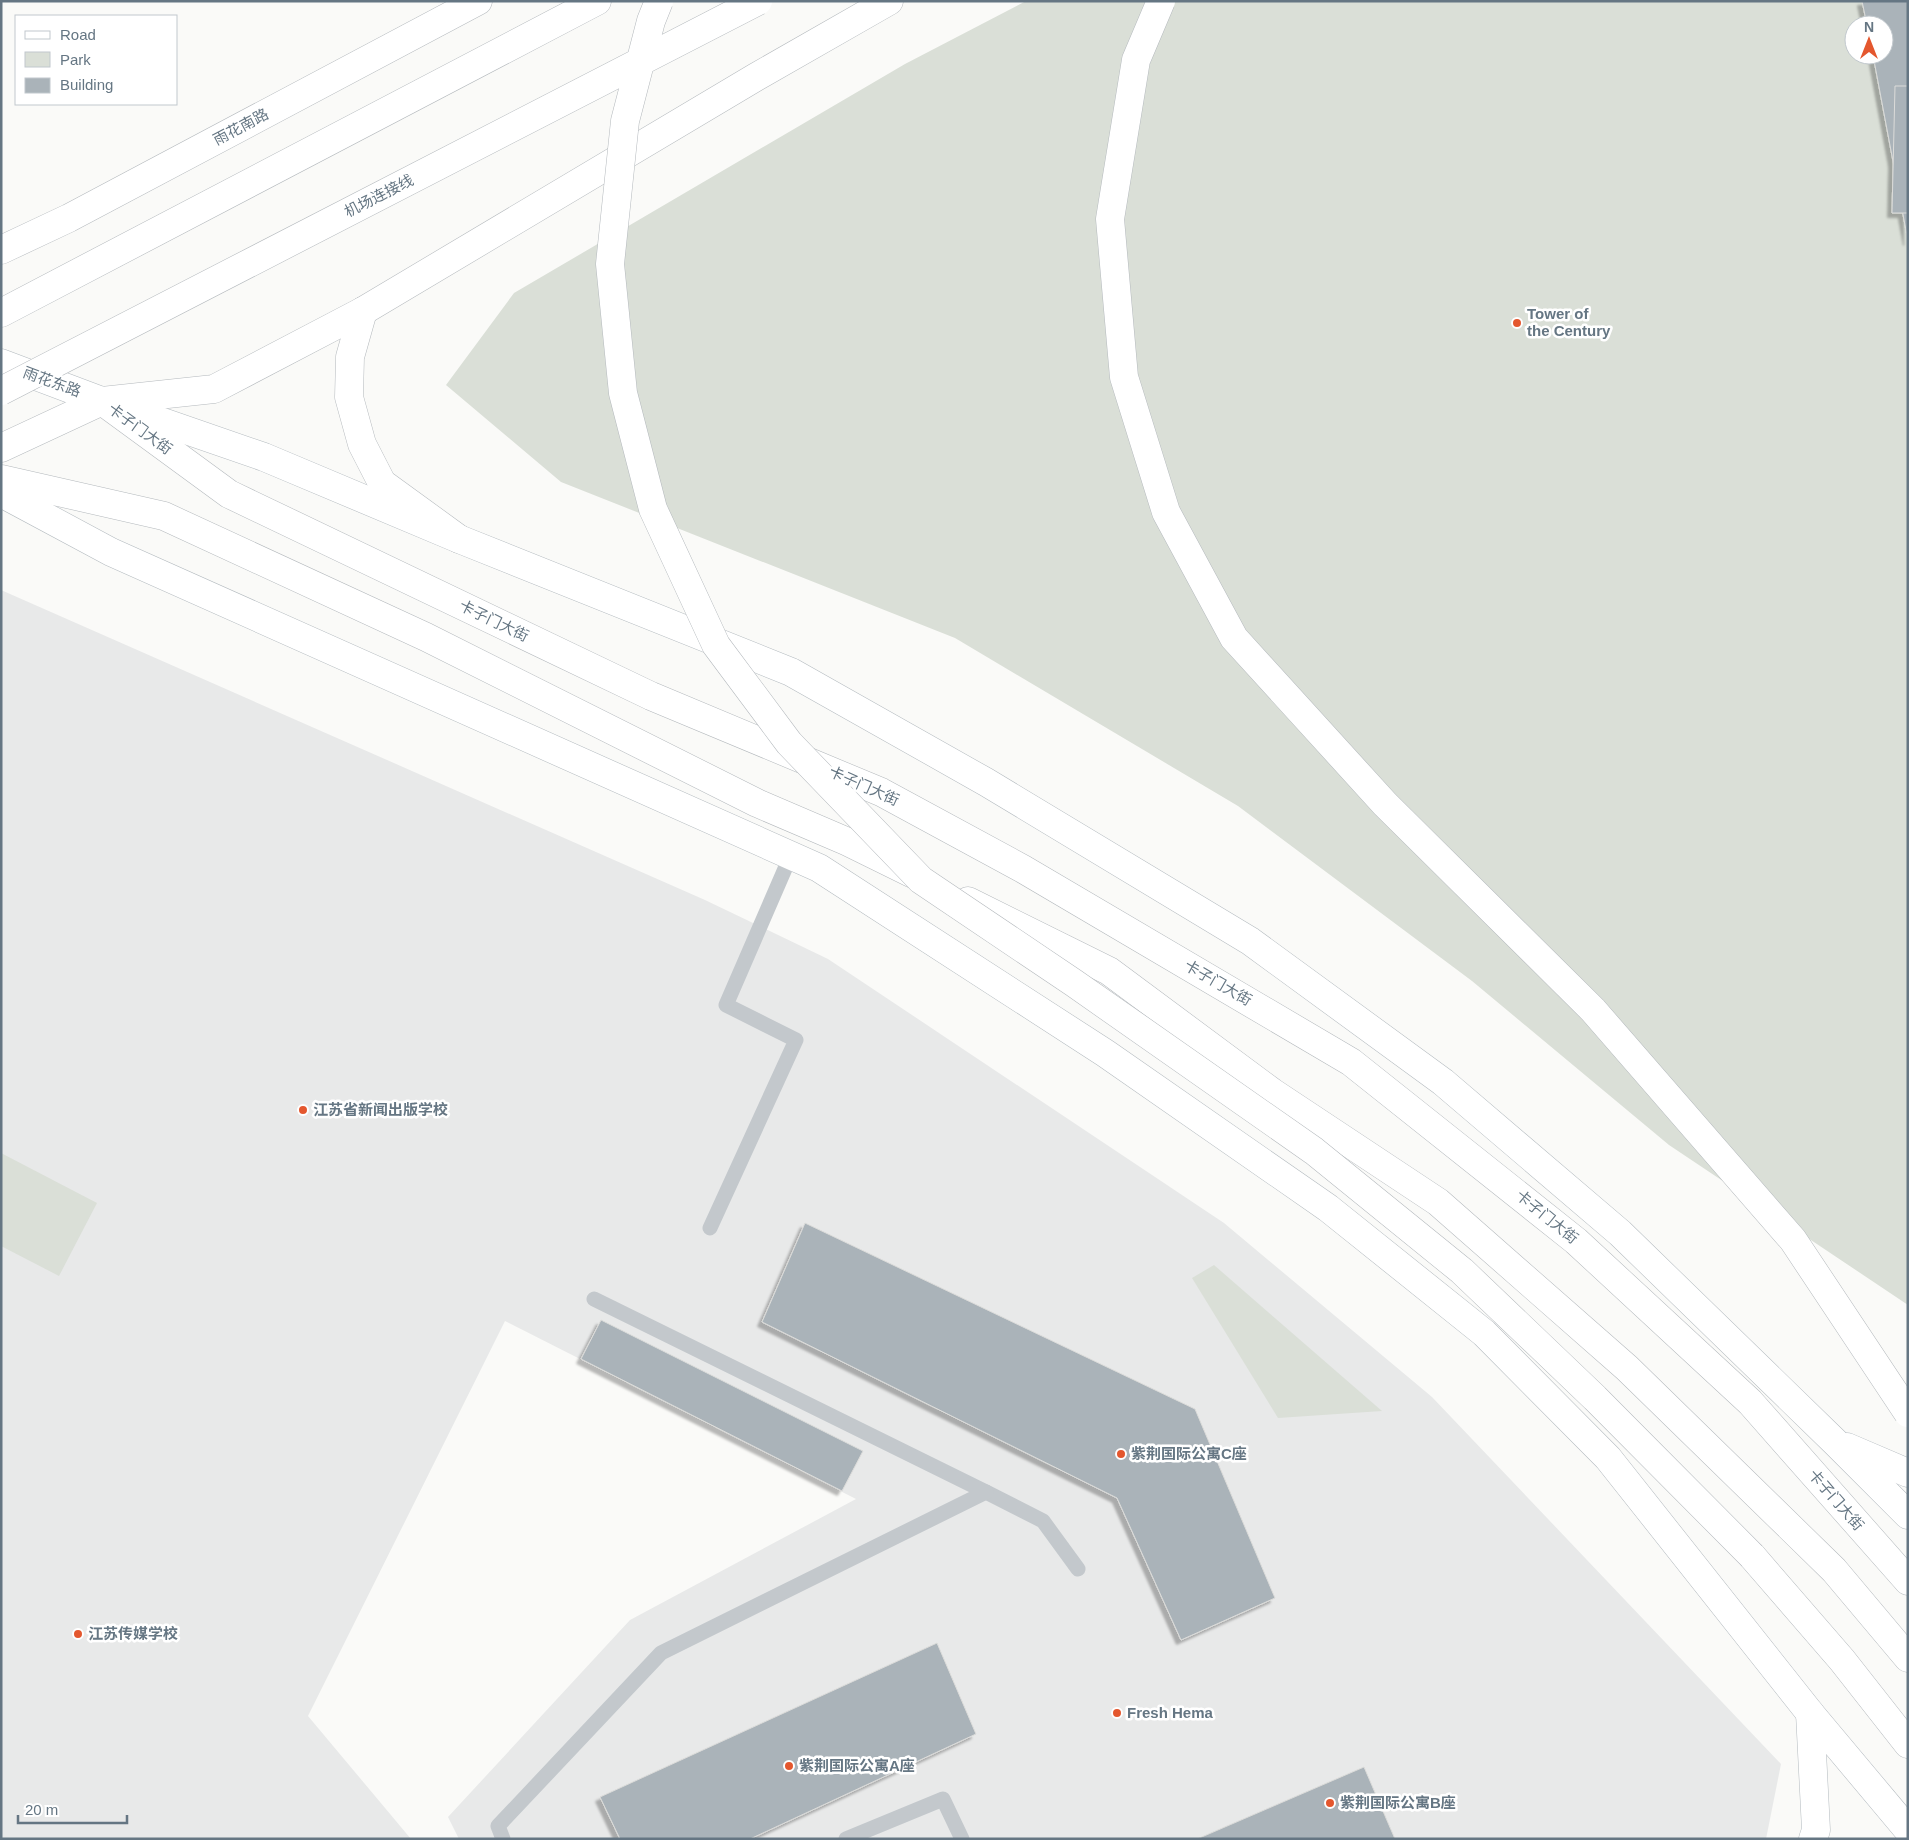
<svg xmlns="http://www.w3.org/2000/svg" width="1909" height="1840" font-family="Helvetica,'Noto Sans SC',sans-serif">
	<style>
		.built { fill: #e8e9e9 }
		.green { fill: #dadfd7; fill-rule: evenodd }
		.building { fill: #aab3b9; stroke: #dcdcda; filter: url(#shadow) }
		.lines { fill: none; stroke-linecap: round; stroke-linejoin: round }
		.secondary-casing { stroke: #b3babf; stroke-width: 29 }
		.primary-casing { stroke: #b5babe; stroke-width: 29 }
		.highway-casing { stroke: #b4b9bd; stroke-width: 29 }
		.lane { stroke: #c3c8cc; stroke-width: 15 }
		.secondary { stroke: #fff; stroke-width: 28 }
		.primary { stroke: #fff; stroke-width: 28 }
		.highway { stroke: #fff; stroke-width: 28 }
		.highway-bridge-casing { stroke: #b4b9bd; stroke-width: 29; stroke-linecap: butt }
		.highway-bridge { stroke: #fff; stroke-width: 28 }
		.poi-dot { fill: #e4572e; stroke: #fff; stroke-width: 2 }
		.labels { text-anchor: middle; stroke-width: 5; stroke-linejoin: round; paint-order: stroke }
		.street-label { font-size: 15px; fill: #657683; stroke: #fff }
		.poi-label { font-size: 15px; font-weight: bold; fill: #657683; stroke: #fff; text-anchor: start }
	</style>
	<defs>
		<filter id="shadow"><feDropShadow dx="-4.5" dy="4.5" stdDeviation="1" flood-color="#0004"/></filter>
	</defs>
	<rect width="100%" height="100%" fill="#fafaf8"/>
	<!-- built -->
	<polygon class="built" points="1,590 705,900 828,959 1224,1223 1432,1397 1781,1764 1766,1839 459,1839 448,1817 630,1620 856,1499 505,1321 308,1716 411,1839 1,1839"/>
	<!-- green -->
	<g class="green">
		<path d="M1026 1H1908V1305L1669 1145 1472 981 1238 806 955 638 561 482 446 385 514 293 905 64ZM1854 25H1884V55H1854Z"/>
		<polygon points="1,1153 97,1203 59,1276 1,1246"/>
		<polygon points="1214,1265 1382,1411 1278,1418 1192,1278"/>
	</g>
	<!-- building -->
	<g class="building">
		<polygon points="1862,1 1908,1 1908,241 1873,55 1884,55 1884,25 1867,25"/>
		<polygon points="1895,86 1908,86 1908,213 1892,213"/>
		<polygon points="805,1223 1195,1409 1275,1598 1181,1640 1117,1498 762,1322"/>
		<polygon points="601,1320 863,1451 842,1491 581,1359"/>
		<polygon points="937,1643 976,1734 750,1839 620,1839 600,1797"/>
		<polygon points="1364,1767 1395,1839 1197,1839"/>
	</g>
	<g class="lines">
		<!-- secondary casing -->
		<g class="secondary-casing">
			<g id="secondary">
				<polyline points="1,363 102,401 264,457 459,539 791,672 986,782 1250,941 1443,1082 1620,1233 1836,1443 1908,1515"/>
				<polyline points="1,493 111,552 819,868 1105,1053 1328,1208 1484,1333 1608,1458 1810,1713 1908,1830"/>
				<polyline points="1847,1447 1908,1473"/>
				<polyline points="1810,1713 1816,1830 1813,1839"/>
			</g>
		</g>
		<!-- primary casing -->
		<g class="primary-casing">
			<g id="primary">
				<polyline points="1,250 69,218 478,1"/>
				<polyline points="1,448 102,401"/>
			</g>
		</g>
		<!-- highway casing -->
		<g class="highway-casing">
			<g id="highway">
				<polyline points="363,311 350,357 349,397 362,444 382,483 459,539"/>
				<polyline points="1,313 597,1"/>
				<polyline points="102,401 229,494 651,696 881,792 1023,869 1351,1062 1576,1241 1750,1402 1908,1581"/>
				<polyline points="102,401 214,389 363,311 756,77 889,1"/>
				<polyline points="1,479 164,516 426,637 757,803 848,842 913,874"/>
				<polyline points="968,901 1109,971 1272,1092 1438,1202 1627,1368 1834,1570 1908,1658"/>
				<polyline points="1752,1556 1842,1660 1908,1744"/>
			</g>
		</g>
		<!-- lane -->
		<g class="lane">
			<polyline points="710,1228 796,1040 726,1005 791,855"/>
			<polyline points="986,1492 1043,1521 1078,1569"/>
			<polyline points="503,1839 498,1826 661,1653 986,1492 594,1299"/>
			<polyline points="846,1839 943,1799 962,1839"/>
		</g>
		<!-- secondary -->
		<use href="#secondary" class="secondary"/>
		<!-- primary -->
		<use href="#primary" class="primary"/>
		<!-- highway -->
		<use href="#highway" class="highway"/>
		<!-- highway-bridge casing -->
		<g class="highway-bridge-casing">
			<g id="highway-bridge">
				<polyline points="659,1 651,21 625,121 610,264 623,393 653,509 716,645 789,743 921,880 1074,983 1314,1151 1462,1271 1595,1398 1752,1556"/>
				<polyline points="1161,1 1136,60 1110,219 1124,377 1166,512 1234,638 1385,804 1593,1010 1793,1240 1908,1413"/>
				<polyline points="1,391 758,1"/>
			</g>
		</g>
		<!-- highway-bridge -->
		<use href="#highway-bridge" class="highway-bridge"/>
	</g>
	<!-- markers -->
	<g class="poi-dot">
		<circle cx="1517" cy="323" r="5"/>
		<circle cx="303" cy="1110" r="5"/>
		<circle cx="1121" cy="1454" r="5"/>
		<circle cx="78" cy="1634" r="5"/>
		<circle cx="1117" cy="1713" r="5"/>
		<circle cx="789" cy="1766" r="5"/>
		<circle cx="1330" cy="1803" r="5"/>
	</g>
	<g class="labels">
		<!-- street labels -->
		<g class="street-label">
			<text transform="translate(241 127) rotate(-28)" y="5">雨花南路</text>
			<text transform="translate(379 196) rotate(-27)" y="5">机场连接线</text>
			<text transform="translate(52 382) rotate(20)" y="5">雨花东路</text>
			<text transform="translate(140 429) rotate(36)" y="5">卡子门大街</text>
			<text transform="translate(494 621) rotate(26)" y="5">卡子门大街</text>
			<text transform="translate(864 786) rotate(24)" y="5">卡子门大街</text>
			<text transform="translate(1218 983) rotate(30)" y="5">卡子门大街</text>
			<text transform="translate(1547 1217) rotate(39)" y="5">卡子门大街</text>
			<text transform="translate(1836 1500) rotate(49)" y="5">卡子门大街</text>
		</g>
		<!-- poi labels -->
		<g class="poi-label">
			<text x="1527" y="319">Tower of<tspan x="1527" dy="17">the Century</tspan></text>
			<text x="313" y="1115">江苏省新闻出版学校</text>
			<text x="1131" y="1459">紫荆国际公寓C座</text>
			<text x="88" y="1639">江苏传媒学校</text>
			<text x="1127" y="1718">Fresh Hema</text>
			<text x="799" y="1771">紫荆国际公寓A座</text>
			<text x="1340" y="1808">紫荆国际公寓B座</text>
		</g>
	</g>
	<!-- border -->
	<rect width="1909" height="1840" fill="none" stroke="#657683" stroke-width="5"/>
	<!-- legend -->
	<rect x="15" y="15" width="162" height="90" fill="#ffffff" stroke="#c1c8cd"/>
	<rect x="25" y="31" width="25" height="8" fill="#ffffff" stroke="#c1c8cd"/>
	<text x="60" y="40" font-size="15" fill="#657683">Road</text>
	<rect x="25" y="52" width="25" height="15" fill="#dadfd7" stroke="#c1c8cd"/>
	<text x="60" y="65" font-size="15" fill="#657683">Park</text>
	<rect x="25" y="78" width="25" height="15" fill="#aab3b9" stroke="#c1c8cd"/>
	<text x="60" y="90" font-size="15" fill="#657683">Building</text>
	<!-- north arrow -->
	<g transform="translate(1869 40)"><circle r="24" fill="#ffffff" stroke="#c1c8cd"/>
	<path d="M0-4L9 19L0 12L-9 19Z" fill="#e4572e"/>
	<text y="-8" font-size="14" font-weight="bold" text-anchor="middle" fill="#657683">N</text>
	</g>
	<!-- scale -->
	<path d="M18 1815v8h109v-8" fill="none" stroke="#657683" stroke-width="2.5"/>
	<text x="25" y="1815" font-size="15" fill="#657683" stroke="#ffffff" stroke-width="4" paint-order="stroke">20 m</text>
</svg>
